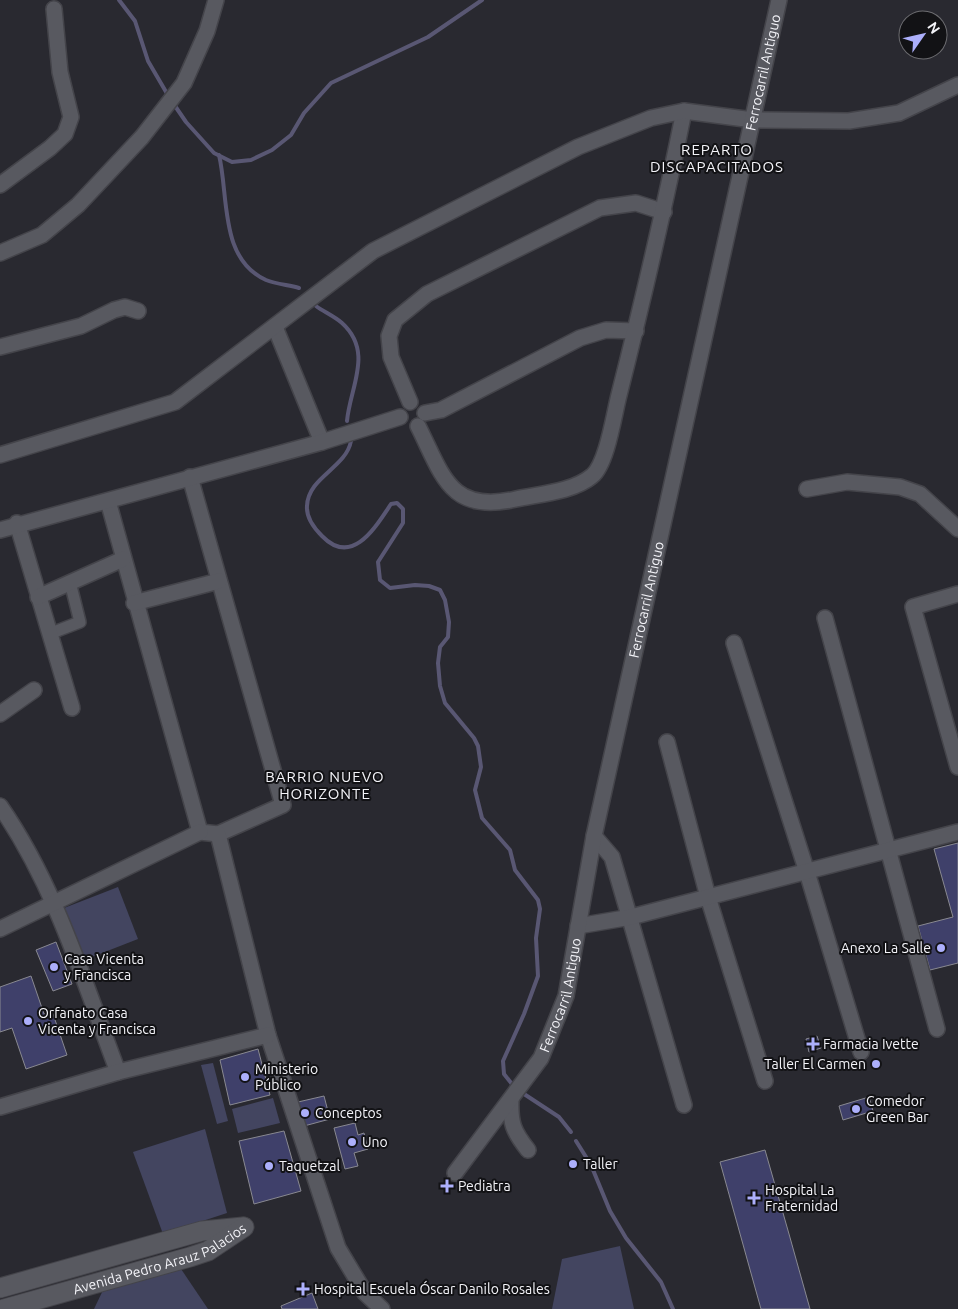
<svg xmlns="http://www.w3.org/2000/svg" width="958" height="1309" font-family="Ubuntu,sans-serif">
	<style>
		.green { fill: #434560 }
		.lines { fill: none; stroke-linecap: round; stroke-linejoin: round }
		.stream { stroke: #595773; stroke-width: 4 }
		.building { fill: #3f406a; stroke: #898991 }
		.pedestrian-casing { stroke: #44444a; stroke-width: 14 }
		.minor-casing { stroke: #44444a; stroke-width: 18 }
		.tertiary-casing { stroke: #44444a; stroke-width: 21 }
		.pedestrian { stroke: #585960; stroke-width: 11 }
		.minor { stroke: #585960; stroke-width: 15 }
		.tertiary { stroke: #585960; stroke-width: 19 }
		.poi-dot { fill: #acaffb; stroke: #121215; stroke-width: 2 }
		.labels { text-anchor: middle; stroke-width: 4; stroke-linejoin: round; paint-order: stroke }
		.street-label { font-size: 14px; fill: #f4f4f9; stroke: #121215 }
		.poi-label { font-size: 14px; fill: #f4f4f9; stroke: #121215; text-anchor: start }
		.neighbourhood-label { font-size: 15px; letter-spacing: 1px; fill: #f4f4f9; stroke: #121215 }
	</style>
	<rect width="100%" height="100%" fill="#292930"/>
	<!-- green -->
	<g class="green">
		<polygon points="118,887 138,939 79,962 59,910"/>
		<polygon points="213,1063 228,1121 217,1124 201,1065"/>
		<polygon points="273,1098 280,1123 238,1133 232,1109"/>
		<polygon points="205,1129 227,1213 163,1234 133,1152"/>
		<polygon points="620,1246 634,1309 552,1309 562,1259"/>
		<polygon points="177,1263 208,1309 94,1309 106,1284"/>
	</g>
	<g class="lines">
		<!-- stream -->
		<g class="stream">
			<polyline points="119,0 135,21 148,61 169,97"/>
			<polyline points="173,103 186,122 214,153 232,162 251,160 272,150 291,135 304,113 331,83 428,37 482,0"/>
			<path d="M219 155C229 196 219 259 266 280 276 284 288 285 299 288"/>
			<path d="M316 306C324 312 334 316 342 323 374 352 350 387 347 421"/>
			<path d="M351 441C346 468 308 477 307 506 306 518 314 528 322 536 352 567 375 528 391 504L397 503 403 509V523L378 562 380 580 390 588 415 585 429 586 440 590 445 600 449 622 448 637 440 647 438 663 440 686 445 703 474 738 478 746 481 767 475 790 482 818 510 850 515 870 538 900 540 909 536 938 538 976 524 1014 503 1061 504 1074 515 1088"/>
			<polyline points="521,1092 559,1117 571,1132"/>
			<polyline points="576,1141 591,1165 610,1211 626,1238 661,1282 673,1309"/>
		</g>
	</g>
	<!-- building -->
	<g class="building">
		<polygon points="958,843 958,963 930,970 918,926 953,917 934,849"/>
		<polygon points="56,942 72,984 53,991 36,950"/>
		<polygon points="31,976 44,1014 52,1011 67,1055 26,1069 12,1028 0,1032 0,987"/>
		<polygon points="817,1036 821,1048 809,1052 806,1039"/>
		<polygon points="258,1049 270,1095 230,1105 220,1060"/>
		<polygon points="324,1096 330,1119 304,1126 298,1102"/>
		<polygon points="869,1097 873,1111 843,1120 839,1106"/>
		<polygon points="355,1123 358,1135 364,1133 368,1149 354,1153 358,1166 345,1169 334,1128"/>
		<polygon points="284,1131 301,1191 254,1204 239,1141"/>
		<polygon points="765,1150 789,1234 810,1309 761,1309 720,1162"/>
		<polygon points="312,1293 318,1309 282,1309 281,1306"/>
	</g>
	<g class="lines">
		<!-- pedestrian casing -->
		<g class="pedestrian-casing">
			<polyline id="pedestrian" points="49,634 80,622 70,582"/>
		</g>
		<!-- minor casing -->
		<g class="minor-casing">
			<g id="minor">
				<polyline points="0,185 50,148 65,134 71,117 60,72 54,9"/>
				<polyline points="0,253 42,235 78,205 142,137 184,83 207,31 216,0"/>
				<polyline points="275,327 322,442"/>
				<polyline points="0,347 81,326 114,310 125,307 138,311"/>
				<polyline points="410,402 391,357 389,336 395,320 427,294 600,208 636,203 664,212"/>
				<polyline points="425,413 441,410 580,338 606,330 636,331"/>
				<path d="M418 426C443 476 450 514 516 499 539 494 573 492 592 476 607 464 614 414 619 395 643 300 665 206 684 111"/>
				<polyline points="0,455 175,402 373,251 578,147 651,118 684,111 753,120 849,121 899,113 958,85"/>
				<polyline points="190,477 283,805 218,834"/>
				<polyline points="807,489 847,482 900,487 920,494 958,529"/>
				<polyline points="108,501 200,832 218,834 268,1035 338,1248 365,1293 382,1309"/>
				<polyline points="17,523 72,708"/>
				<polyline points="0,530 322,442 400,417"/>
				<polyline points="958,594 913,607 958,767"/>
				<polyline points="38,597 123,559"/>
				<polyline points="134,603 219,581"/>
				<polyline points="825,618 937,1029"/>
				<polyline points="734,643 807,872 861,1052"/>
				<polyline points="0,714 34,690"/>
				<polyline points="667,742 708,897 765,1081"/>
				<path d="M0 806C55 885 84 982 118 1072"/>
				<polyline points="594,836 612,857 684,1105"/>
				<polyline points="578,926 631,917 958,832"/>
				<polyline points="0,929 200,832"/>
				<path d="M511 1099C510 1123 513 1131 528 1150"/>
				<polyline points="0,1107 118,1072 268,1035"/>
				<path id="s1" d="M455 1173 541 1058 566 996 594 836 779 0"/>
			</g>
		</g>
		<!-- tertiary casing -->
		<g class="tertiary-casing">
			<g id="tertiary">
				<polyline points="0,1288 202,1231 243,1227"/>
				<path id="s2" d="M4 1309 190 1257 208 1251 244 1227"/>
			</g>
		</g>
		<!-- pedestrian -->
		<use href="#pedestrian" class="pedestrian"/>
		<!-- minor -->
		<use href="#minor" class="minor"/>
		<!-- tertiary -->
		<use href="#tertiary" class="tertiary"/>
	</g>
	<!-- markers -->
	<g class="poi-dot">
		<circle cx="941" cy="948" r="5"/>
		<circle cx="54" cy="967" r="5"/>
		<circle cx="28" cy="1021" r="5"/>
		<path d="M810.5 1036.5h5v5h5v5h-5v5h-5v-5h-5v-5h5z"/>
		<circle cx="876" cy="1064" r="5"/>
		<circle cx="245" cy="1077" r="5"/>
		<circle cx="856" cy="1109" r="5"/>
		<circle cx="305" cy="1113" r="5"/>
		<circle cx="352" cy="1142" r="5"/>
		<circle cx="573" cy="1164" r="5"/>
		<circle cx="269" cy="1166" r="5"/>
		<path d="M444.5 1178.5h5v5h5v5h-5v5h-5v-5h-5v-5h5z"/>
		<path d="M751.5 1190.5h5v5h5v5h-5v5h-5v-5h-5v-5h5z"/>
		<path d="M300.5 1281.5h5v5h5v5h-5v5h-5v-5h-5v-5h5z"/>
	</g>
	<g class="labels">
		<!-- street labels -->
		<g class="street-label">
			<text dy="5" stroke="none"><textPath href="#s1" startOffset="1155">Ferrocarril Antiguo</textPath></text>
			<text dy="5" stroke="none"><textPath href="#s1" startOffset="615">Ferrocarril Antiguo</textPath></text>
			<text dy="5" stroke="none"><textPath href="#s1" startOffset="210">Ferrocarril Antiguo</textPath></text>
			<text dy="5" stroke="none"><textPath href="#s2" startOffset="164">Avenida Pedro Arauz Palacios</textPath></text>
		</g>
		<!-- poi labels -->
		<g class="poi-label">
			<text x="931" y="953" text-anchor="end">Anexo La Salle</text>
			<text x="64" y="964">Casa Vicenta<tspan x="64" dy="16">y Francisca</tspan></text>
			<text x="38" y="1018">Orfanato Casa<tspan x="38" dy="16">Vicenta y Francisca</tspan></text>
			<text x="823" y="1049">Farmacia Ivette</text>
			<text x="866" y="1069" text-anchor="end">Taller El Carmen</text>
			<text x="255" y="1074">Ministerio<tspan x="255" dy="16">Público</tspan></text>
			<text x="866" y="1106">Comedor<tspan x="866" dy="16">Green Bar</tspan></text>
			<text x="315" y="1118">Conceptos</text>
			<text x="362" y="1147">Uno</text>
			<text x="583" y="1169">Taller</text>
			<text x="279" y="1171">Taquetzal</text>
			<text x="458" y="1191">Pediatra</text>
			<text x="765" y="1195">Hospital La<tspan x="765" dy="16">Fraternidad</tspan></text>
			<text x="314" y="1294">Hospital Escuela Óscar Danilo Rosales</text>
		</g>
		<!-- neighbourhood labels -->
		<g class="neighbourhood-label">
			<text x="717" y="155">REPARTO<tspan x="717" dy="17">DISCAPACITADOS</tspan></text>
			<text x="325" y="782">BARRIO NUEVO<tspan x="325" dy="17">HORIZONTE</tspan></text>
		</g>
	</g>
	<!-- north arrow -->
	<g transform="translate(923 35) rotate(56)"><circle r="24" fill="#121215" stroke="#6c6c70"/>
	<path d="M0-4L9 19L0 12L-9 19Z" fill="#acaffb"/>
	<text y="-8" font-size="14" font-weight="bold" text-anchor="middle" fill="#f4f4f9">N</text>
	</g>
</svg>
